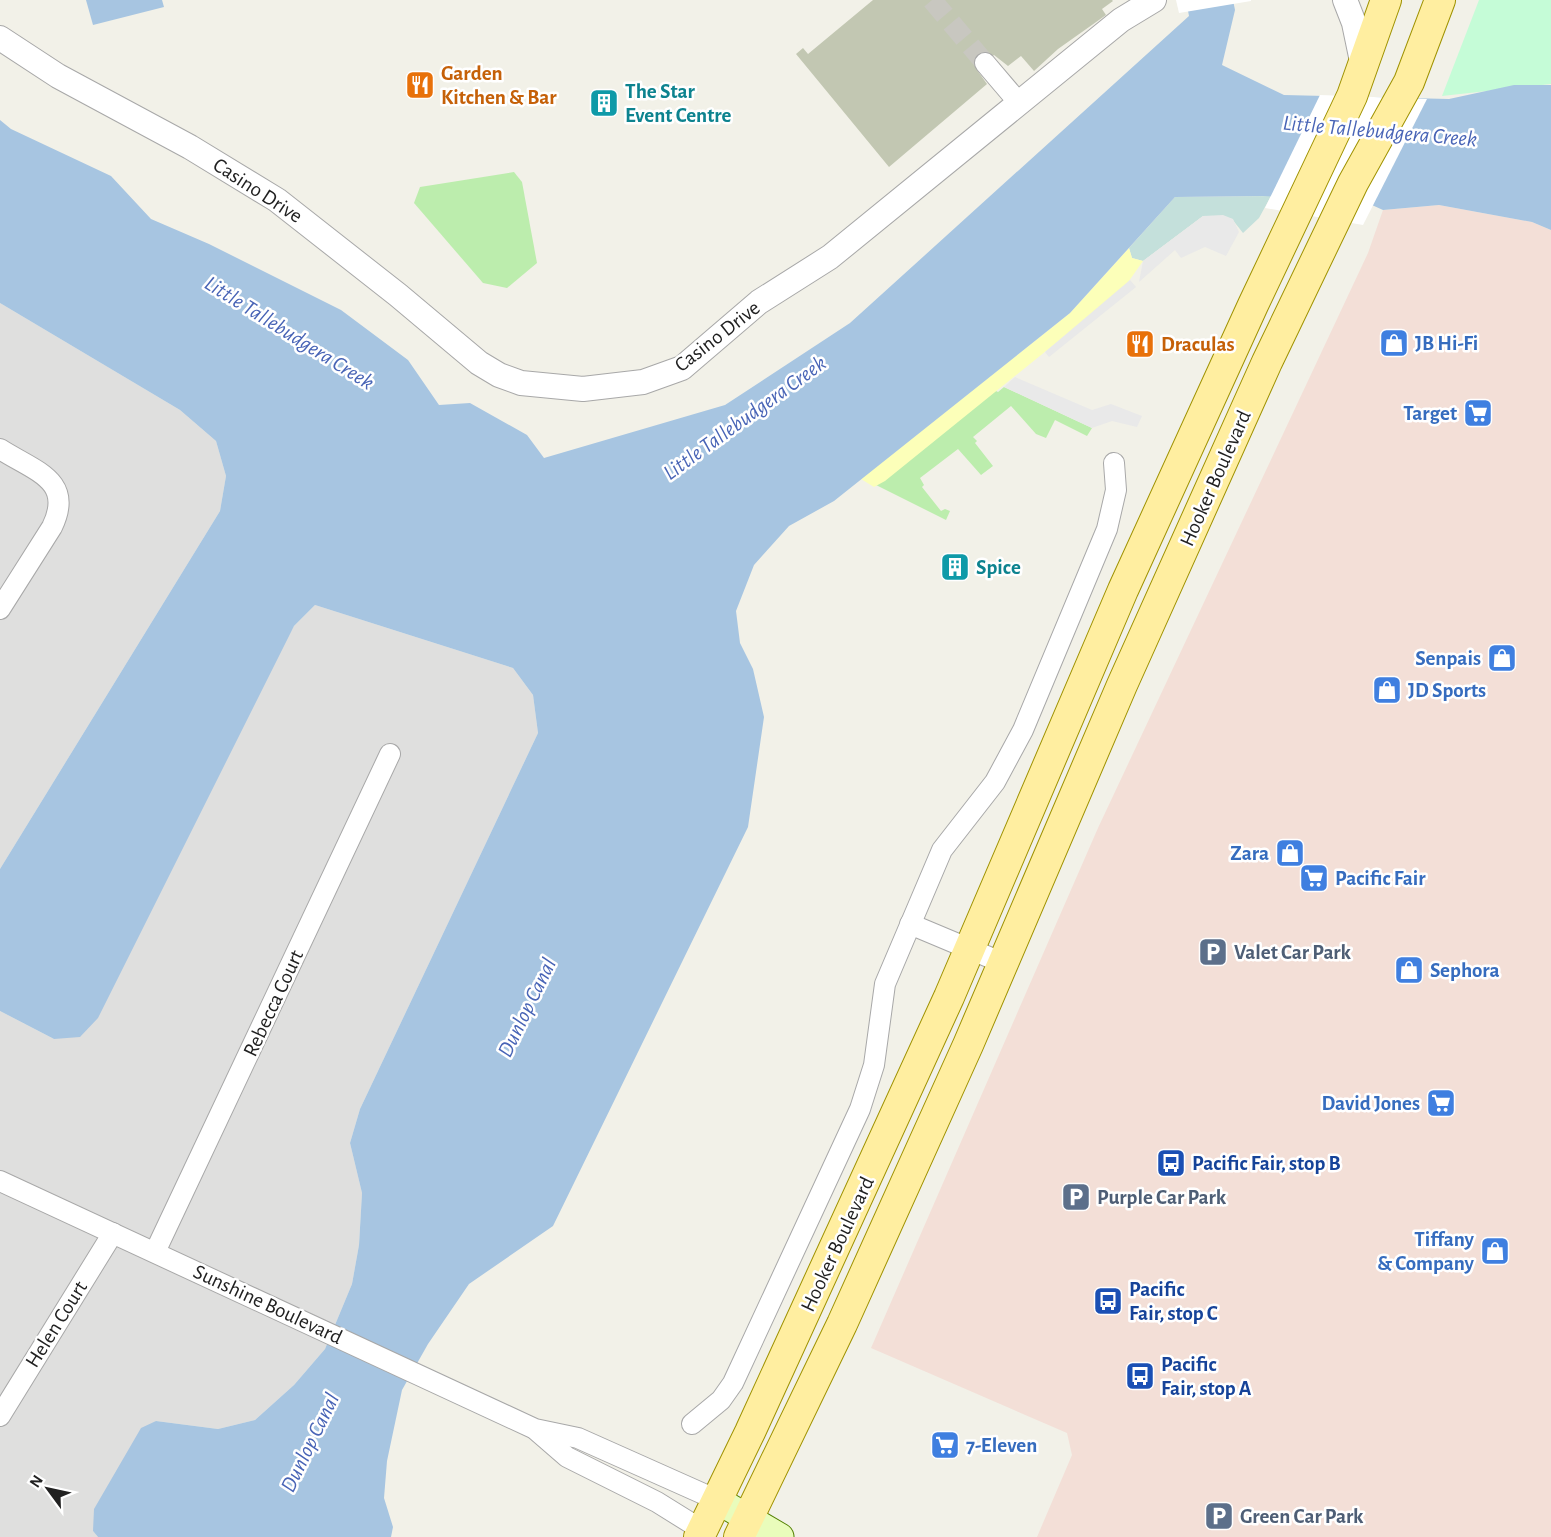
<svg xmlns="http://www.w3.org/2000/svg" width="1551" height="1537" font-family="'Alegreya Sans',sans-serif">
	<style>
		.residential { fill: #dfdfde }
		.commercial { fill: #f3dfd7 }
		.construction { fill: #c2c7b2 }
		.grass { fill: #bcedad }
		.wetland { fill: #c4e0db }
		.sand { fill: #fcffb9 }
		.park { fill: #c5fcd7 }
		.parking { fill: #e9e9e9 }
		.water { fill: #a7c5e1 }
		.pier { fill: #fff }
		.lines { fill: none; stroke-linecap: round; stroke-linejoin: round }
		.minor-tunnel { stroke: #c8c7c0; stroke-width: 20; stroke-dasharray: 20 10; stroke-linecap: butt }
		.minor-casing { stroke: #a8a8a8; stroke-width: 22 }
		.tertiary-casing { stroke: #a8a8a8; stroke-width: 26 }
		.secondary-casing { stroke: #528001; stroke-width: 29 }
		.primary-casing { stroke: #9f9200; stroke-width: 32 }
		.minor { stroke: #fff; stroke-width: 20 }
		.tertiary { stroke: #fff; stroke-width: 24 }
		.secondary { stroke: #e9fcbb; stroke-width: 27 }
		.primary { stroke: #ffeea0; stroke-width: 30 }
		.labels { text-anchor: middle; stroke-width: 5; stroke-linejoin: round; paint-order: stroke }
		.food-label { font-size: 21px; font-weight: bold; fill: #c56008; stroke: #fff; text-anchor: start }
		.culture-label { font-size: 21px; font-weight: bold; fill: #0d838f; stroke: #fff; text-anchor: start }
		.street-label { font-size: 21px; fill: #212121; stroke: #fff }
		.shop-label { font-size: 21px; font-weight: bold; fill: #366cbe; stroke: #fff; text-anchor: start }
		.service-label { font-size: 21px; font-weight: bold; fill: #4e5e75; stroke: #fff; text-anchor: start }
		.transit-label { font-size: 21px; font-weight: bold; fill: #164399; stroke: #fff; text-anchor: start }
		.water-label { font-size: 22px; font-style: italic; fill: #4864b6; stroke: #fff }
	</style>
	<rect width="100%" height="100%" fill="#f2f1e8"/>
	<!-- residential -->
	<g class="residential">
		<polygon points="0,303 180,410 216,441 226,476 220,511 0,869"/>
		<polygon points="315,605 513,668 533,695 538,733 360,1109 350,1143 362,1193 359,1245 352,1284 325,1349 294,1385 255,1420 218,1429 156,1421 93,1531 98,1537 0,1537 0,1011 54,1039 294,626"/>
	</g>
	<!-- commercial -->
	<polygon class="commercial" points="1439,205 1532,222 1551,230 1551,1537 1037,1537 1072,1455 1067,1433 871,1348 1098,828 1368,253 1383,210"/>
	<!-- construction -->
	<polygon class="construction" points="873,0 1112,0 1113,1 1102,9 1106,15 1058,49 1034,71 1021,56 1008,66 994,55 977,70 987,84 889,167 796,54 803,48 808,54"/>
	<!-- grass -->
	<g class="grass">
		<polygon points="514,172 522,182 537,263 507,288 483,283 414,203 420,187"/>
		<polygon points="1004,387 1092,428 1087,436 1055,420 1046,438 1036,434 1011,406 973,437 977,441 975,443 993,466 981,475 958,449 920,478 924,485 922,487 941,511 945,509 950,511 946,520 876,485 994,390 998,392"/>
	</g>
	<!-- wetland -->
	<polygon class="wetland" points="1271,196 1259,218 1243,233 1232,219 1203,216 1143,261 1132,258 1129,248 1175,197"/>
	<!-- sand -->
	<polygon class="sand" points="1129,248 1132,258 1143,261 1124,288 885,481 874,487 861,479 1070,313"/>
	<!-- park -->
	<polygon class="park" points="1479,0 1551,0 1551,84 1442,96"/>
	<!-- parking -->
	<g class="parking">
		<polygon points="1223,215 1233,219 1239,232 1226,256 1205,247 1181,258 1175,250 1139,282 1143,261 1203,216"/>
		<polygon points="1130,280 1136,287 1049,357 1045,352"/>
		<polygon points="1015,377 1092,410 1111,404 1142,416 1137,427 1112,421 1092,428 1004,387"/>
	</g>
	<!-- water -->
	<g class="water">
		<polygon points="86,0 162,0 164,7 93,25"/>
		<polygon points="1186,0 1233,0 1235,10 1222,65 1284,95 1449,99 1514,85 1551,85 1551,230 1532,222 1439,205 1383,210 1363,201 1263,196 1175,197 1070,313 834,501 789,526 754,565 736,611 740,643 753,669 764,717 748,827 553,1226 469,1284 428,1344 402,1390 387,1461 384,1498 393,1527 391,1537 98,1537 93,1531 94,1509 141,1428 156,1421 218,1429 255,1420 294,1385 325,1349 352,1284 359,1245 362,1193 350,1143 360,1109 538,733 533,695 513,668 315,605 294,626 98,1018 80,1037 54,1039 0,1011 0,869 220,511 226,476 216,441 180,410 0,303 0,120 11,129 111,176 151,219 209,244 341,310 408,360 439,405 470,403 527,435 544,458 725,405 850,323 1189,16"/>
	</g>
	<!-- pier -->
	<g class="pier">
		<polygon points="1176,0 1251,0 1251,1 1179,13"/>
		<polygon points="1320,95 1427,99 1363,225 1265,208"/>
	</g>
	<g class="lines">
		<!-- minor-tunnel -->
		<polyline class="minor-tunnel" points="932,0 985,63"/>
		<!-- minor casing -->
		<g class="minor-casing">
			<g id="minor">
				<polyline points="985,63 1019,103"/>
				<path d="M0 449C34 471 75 480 52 527L0 609"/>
				<polyline points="910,924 1003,963"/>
				<polyline points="0,1181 535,1429 578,1438 717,1500"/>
				<polyline points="155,1252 390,754"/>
				<polyline points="0,1416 113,1233"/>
				<polyline points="692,1424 721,1400 733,1383 860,1109 874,1065 885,984 942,850 995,782 1023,730 1107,529 1116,490 1114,463"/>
				<polyline points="537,1431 567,1457 657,1502 702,1530"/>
			</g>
		</g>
		<!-- tertiary casing -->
		<g class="tertiary-casing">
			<g id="tertiary">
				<polyline points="1345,0 1354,23 1363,66"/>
				<polyline points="0,38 58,76 190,147 277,200 398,295 479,363 499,375 521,383 583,389 643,382 682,368 759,302 830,257 1121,20 1154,0"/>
			</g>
		</g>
		<!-- secondary casing -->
		<g class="secondary-casing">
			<polyline id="secondary" points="717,1500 780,1537"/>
		</g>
		<!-- primary casing -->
		<g class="primary-casing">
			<g id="primary">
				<polyline points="699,1537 750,1432 949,997 1123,590 1253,305 1352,96 1386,0"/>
				<polyline points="739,1537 842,1324 968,1045 1122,685 1267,362 1353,183 1409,82 1440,0"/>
			</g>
		</g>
		<!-- minor -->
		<use href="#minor" class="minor"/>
		<!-- tertiary -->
		<use href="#tertiary" class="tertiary"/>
		<!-- secondary -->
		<use href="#secondary" class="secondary"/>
		<!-- primary -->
		<use href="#primary" class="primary"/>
	</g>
	<!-- icons -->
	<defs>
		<g id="restaurant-square" transform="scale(1.5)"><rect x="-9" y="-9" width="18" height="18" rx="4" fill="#e8710a" stroke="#fff"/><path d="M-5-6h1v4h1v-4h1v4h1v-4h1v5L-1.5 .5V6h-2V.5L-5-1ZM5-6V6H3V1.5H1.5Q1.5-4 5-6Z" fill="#fff"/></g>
		<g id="building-square" transform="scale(1.5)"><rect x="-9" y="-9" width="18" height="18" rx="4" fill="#0f9aa8" stroke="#fff"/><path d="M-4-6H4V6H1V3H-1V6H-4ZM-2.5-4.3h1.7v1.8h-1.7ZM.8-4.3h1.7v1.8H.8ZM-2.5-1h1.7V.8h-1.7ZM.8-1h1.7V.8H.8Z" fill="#fff"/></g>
		<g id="shop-square" transform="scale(1.5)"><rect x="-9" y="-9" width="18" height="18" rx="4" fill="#3f7fe0" stroke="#fff"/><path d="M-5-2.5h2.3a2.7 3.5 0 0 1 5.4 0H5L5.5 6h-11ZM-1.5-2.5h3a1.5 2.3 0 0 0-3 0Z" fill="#fff"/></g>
		<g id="supermarket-square" transform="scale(1.5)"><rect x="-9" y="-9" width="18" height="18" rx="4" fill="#3f7fe0" stroke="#fff"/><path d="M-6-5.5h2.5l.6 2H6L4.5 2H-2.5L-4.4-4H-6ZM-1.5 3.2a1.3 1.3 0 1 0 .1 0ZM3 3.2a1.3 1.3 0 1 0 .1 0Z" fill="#fff"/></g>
		<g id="parking-square" transform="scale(1.5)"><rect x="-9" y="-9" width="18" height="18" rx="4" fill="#5c6f8a" stroke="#fff"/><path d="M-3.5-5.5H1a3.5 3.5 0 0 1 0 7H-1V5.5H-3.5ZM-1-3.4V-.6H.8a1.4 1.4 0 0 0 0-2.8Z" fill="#fff"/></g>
		<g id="bus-square" transform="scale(1.5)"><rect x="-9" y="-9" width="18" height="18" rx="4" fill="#1a4fb4" stroke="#fff"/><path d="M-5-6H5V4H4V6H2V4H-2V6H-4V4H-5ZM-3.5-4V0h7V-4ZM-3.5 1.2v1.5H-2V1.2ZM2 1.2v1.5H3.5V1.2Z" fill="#fff"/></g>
	</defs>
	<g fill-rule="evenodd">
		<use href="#restaurant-square" x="420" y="85"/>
		<use href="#building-square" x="604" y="103"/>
		<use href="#shop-square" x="1394" y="343"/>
		<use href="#restaurant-square" x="1140" y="344"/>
		<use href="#supermarket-square" x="1478" y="413"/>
		<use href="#building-square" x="955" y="567"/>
		<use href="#shop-square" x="1502" y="658"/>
		<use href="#shop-square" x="1387" y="690"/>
		<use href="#shop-square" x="1290" y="853"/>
		<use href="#supermarket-square" x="1314" y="878"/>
		<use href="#parking-square" x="1213" y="952"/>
		<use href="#shop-square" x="1409" y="970"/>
		<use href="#supermarket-square" x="1441" y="1103"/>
		<use href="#bus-square" x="1171" y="1163"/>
		<use href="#parking-square" x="1076" y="1197"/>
		<use href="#shop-square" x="1495" y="1251"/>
		<use href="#bus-square" x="1108" y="1301"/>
		<use href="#bus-square" x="1140" y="1376"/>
		<use href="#supermarket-square" x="945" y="1445"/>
		<use href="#parking-square" x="1219" y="1516"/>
	</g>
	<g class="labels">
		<!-- food labels -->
		<g class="food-label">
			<text x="441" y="80">Garden<tspan x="441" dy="24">Kitchen &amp; Bar</tspan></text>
			<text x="1161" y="351">Draculas</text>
		</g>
		<!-- culture labels -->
		<g class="culture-label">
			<text x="625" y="98">The Star<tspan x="625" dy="24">Event Centre</tspan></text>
			<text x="976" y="574">Spice</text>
		</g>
		<!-- street labels -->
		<g class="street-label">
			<text transform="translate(258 190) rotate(33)" y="7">Casino Drive</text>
			<text transform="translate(717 336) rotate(-38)" y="7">Casino Drive</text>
			<text transform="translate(1215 478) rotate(-66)" y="7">Hooker Boulevard</text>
			<text transform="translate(273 1003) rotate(-65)" y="7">Rebecca Court</text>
			<text transform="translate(837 1244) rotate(-65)" y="7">Hooker Boulevard</text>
			<text transform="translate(268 1304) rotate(25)" y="7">Sunshine Boulevard</text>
			<text transform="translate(56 1324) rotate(-58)" y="7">Helen Court</text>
		</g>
		<!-- shop labels -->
		<g class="shop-label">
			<text x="1415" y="350">JB Hi-Fi</text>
			<text x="1457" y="420" text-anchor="end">Target</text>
			<text x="1481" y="665" text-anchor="end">Senpais</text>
			<text x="1408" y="697">JD Sports</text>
			<text x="1269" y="860" text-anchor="end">Zara</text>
			<text x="1335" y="885">Pacific Fair</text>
			<text x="1430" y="977">Sephora</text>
			<text x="1420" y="1110" text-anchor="end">David Jones</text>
			<text x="1474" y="1246" text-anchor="end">Tiffany<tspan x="1474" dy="24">&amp; Company</tspan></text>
			<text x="966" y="1452">7-Eleven</text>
		</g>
		<!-- service labels -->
		<g class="service-label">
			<text x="1234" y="959">Valet Car Park</text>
			<text x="1097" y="1204">Purple Car Park</text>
			<text x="1240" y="1523">Green Car Park</text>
		</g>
		<!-- transit labels -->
		<g class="transit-label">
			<text x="1192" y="1170">Pacific Fair, stop B</text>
			<text x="1129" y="1296">Pacific<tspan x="1129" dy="24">Fair, stop C</tspan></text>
			<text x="1161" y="1371">Pacific<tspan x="1161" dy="24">Fair, stop A</tspan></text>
		</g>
		<!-- water labels -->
		<g class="water-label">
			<text transform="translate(1380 130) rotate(5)" y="8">Little Tallebudgera Creek</text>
			<text transform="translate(290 332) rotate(32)" y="8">Little Tallebudgera Creek</text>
			<text transform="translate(744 417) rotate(-36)" y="8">Little Tallebudgera Creek</text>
			<text transform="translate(526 1007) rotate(-64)" y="8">Dunlop Canal</text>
			<text transform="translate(309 1442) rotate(-64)" y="8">Dunlop Canal</text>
		</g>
	</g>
	<!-- north arrow -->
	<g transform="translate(48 1489) rotate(303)" stroke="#ffffff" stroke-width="4.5" paint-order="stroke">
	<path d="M0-4.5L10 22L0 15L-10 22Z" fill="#212121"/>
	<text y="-9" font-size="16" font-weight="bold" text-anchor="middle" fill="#212121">N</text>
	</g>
</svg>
